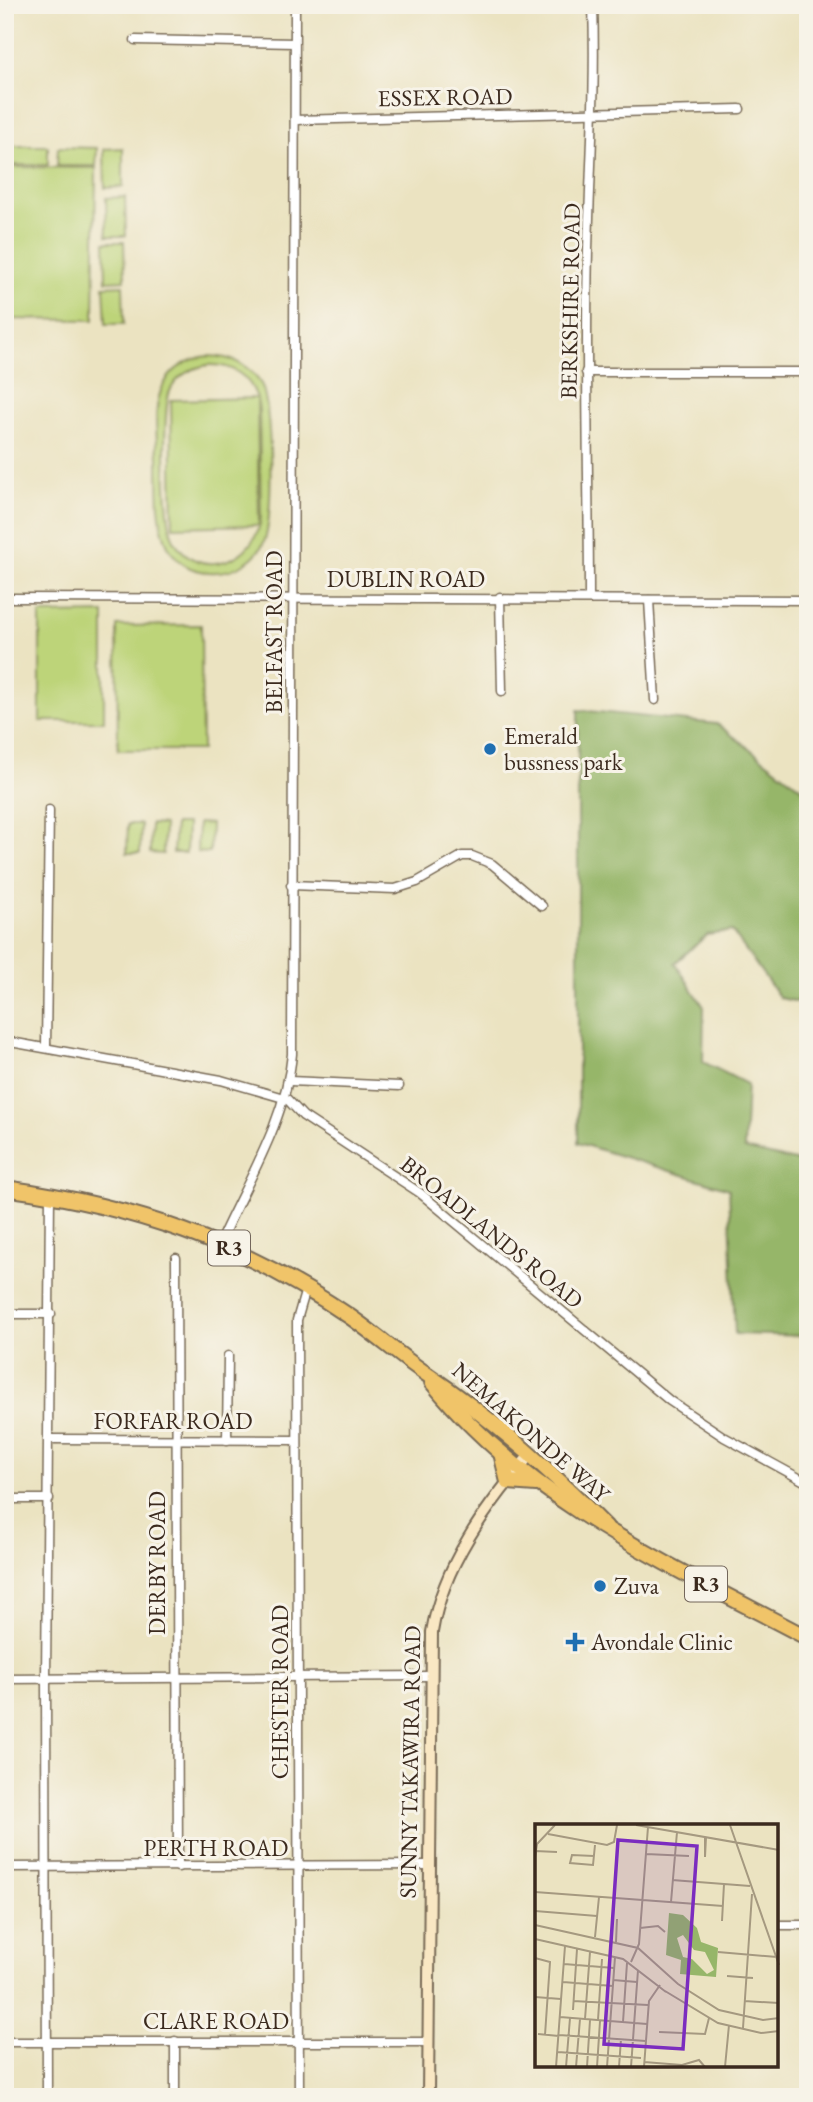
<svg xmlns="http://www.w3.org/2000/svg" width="813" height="2102" viewBox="0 0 813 2102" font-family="'EB Garamond',serif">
  <rect width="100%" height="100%" fill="#f7f3e8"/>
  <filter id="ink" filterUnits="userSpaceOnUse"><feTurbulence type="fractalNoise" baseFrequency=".0143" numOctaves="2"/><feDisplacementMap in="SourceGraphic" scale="14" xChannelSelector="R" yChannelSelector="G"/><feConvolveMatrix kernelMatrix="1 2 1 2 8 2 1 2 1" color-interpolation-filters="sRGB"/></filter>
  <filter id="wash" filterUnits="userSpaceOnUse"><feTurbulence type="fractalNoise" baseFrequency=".00686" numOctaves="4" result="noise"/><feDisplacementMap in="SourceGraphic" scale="28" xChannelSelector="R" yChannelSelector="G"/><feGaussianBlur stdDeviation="1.57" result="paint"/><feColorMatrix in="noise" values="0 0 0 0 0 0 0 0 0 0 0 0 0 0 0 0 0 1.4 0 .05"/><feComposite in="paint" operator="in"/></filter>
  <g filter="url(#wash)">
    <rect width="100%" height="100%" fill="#ebe3c1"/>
    <g fill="#bdd479" stroke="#7c7f4c" stroke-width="2" fill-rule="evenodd">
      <rect x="9" y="146" width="39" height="19"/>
      <path d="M58,147L97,148L96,166H57Z"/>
      <path d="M123,148V187L105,188L104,149Z"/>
      <path d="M7,167L96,168L94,320L5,319Z"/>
      <path d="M125,197L126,236H107L106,198Z"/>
      <path d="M105,242H124L125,280L106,281Z"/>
      <path d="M123,285L124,324H106L104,286Z"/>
      <path d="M207,356C229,356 249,364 261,384C272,403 274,521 264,542C256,559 237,571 218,572C151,576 159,502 158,458C157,434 152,406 164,384C173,368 189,359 207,356ZM208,365C231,364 249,375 257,398L171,400L173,527L259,525L257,399L259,410L261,516C258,561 198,583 174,540C164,524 162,409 170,391C177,376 191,368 208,365Z"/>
      <path d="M104,613V721H40V614Z"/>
      <path d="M201,625L202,750H118L117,626Z"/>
      <path d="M198,823L211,824L210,853L197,852Z"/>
      <path d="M128,824H141L140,853H127Z"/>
      <path d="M151,824L164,825L163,854L150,853Z"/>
      <path d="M175,824H187L186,853H173Z"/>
    </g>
    <path fill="#96b669" stroke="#687044" stroke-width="2" d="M578,710L717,724L808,793V1004L780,998L732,931L707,935L675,963L704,1007L703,1062L747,1084L744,1149L808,1164V1336L735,1334L729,1189L578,1143Z"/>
  </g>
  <g filter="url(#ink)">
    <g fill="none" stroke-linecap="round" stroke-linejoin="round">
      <g stroke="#796b57" stroke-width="11">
        <g id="street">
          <path d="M135,40L294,43"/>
          <path d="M295,120L740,109"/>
          <path d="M586,372H808"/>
          <path d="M500,597L502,691"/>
          <path d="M5,598L808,600"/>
          <path d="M589,598C589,482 585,367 588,251C590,169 596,88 593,5"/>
          <path d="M649,600L655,700"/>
          <path d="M291,885L395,889L417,882L462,856H472L492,864L542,906"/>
          <path d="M5,1041L221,1080L287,1099L303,1116L420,1193L670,1401L724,1437L808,1483"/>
          <path d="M46,1047L49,810"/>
          <path d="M290,1081L399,1086"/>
          <path d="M219,1244C246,1183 286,1121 292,1054L295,5"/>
          <path d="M176,1258L178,1867"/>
          <path d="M5,1314H51"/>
          <path d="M50,1439L296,1440"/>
          <path d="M227,1440L228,1356"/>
          <path d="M5,1499H49"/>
          <path d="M5,1679L430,1676"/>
          <path d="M5,1867L428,1865"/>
          <path d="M776,1925H808"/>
          <path d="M5,2042H427"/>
          <path d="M47,2097L46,1679L50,1194"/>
          <path d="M175,2097V2041"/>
          <path d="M299,2097L297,1320L306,1289"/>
        </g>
      </g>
      <g stroke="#796b57" stroke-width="14">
        <path id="secondary" d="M428,2097L432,1632C443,1565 486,1507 529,1456"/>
      </g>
      <g stroke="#796b57" stroke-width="18">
        <g id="highway">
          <path d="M5,1188C134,1206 240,1242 349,1316C375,1334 399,1355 425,1373C490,1417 551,1470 606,1527"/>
          <path d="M432,1382C529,1503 674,1567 808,1638"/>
          <path d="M501,1453L508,1482L536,1484"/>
        </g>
      </g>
      <use href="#street" stroke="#fff" stroke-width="8"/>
      <use href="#secondary" stroke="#f9e7c3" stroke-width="10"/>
      <use href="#highway" stroke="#f0c469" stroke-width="14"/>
    </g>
  </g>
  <g fill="#1f6fb2" stroke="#f7f3e8" stroke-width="2.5">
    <circle cx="490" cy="749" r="7"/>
    <circle cx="600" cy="1586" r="7"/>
    <path d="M571.5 1631.5h7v7h7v7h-7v7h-7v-7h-7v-7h7z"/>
  </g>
  <g text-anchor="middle" stroke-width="6" stroke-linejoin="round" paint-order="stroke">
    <g fill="#f7f3e8" stroke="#73665b" stroke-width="2">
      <rect x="208" y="1230.5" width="42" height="35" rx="5"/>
      <rect x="685" y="1566.5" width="42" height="35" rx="5"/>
    </g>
    <g font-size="21" font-weight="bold" fill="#3b2a1e">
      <text x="229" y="1255">R3</text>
      <text x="706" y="1591">R3</text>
    </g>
    <g font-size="23" fill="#3b2a1e" stroke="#f7f3e8">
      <text transform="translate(445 97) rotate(-1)" y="8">ESSEX ROAD</text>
      <text transform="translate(570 301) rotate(-89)" y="8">BERKSHIRE ROAD</text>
      <text x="406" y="587">DUBLIN ROAD</text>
      <text transform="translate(274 632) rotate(-90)" y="8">BELFAST ROAD</text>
      <text transform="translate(492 1232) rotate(39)" y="8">BROADLANDS ROAD</text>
      <text x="173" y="1429">FORFAR ROAD</text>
      <text transform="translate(531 1432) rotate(41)" y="8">NEMAKONDE WAY</text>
      <text transform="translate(157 1563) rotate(-90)" y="8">DERBY ROAD</text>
      <text transform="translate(280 1692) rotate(-90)" y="8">CHESTER ROAD</text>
      <text transform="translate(410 1762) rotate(-89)" y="8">SUNNY TAKAWIRA ROAD</text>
      <text x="216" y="1856">PERTH ROAD</text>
      <text x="216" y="2029">CLARE ROAD</text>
    </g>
    <g font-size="23" fill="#3b2a1e" stroke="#f7f3e8" text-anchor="start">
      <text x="504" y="744">Emerald<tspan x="504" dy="26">bussness park</tspan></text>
      <text x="614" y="1594">Zuva</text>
      <text x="591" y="1650">Avondale Clinic</text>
    </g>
  </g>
  <g transform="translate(535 1824)">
    <rect width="243" height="243" fill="#ebe3c1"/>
    <path d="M134,89L148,91L162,104L166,118L183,124L181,153L145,150L146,136L131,131ZM148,111L159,126L170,128L179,146L172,150L157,135L148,133L142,114Z" fill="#96b669" fill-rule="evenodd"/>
    <path fill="none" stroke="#a59980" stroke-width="2" d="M101,1L244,26M195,1L244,141M13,10L72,21L79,18L82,1M170,13V33L171,13M0,27L22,28M111,30L154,32M59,32L37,31L35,39L58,41L60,21M0,33L2,20L20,1M137,56L215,62M0,68L188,82M136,78L142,8M0,87L62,92M187,97L189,60M0,101L103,124L143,160L184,186L228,196L244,194M105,104L123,102L130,108M60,113L64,73M0,115L88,135L131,168M81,118L82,95M183,128L242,133M0,134L15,138L10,211M96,138L104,120L113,3M29,140L79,144M192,152L218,154M78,156L102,158M28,158L78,162M130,167L183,199L226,209L244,207M0,173L26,175M38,177L113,181M209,177L244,179M38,186L42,125M25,193L112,200M50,195L55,128M63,196L67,135M88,198L92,139M208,204L217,70M124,208L170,210L174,194M3,210L24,212M24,211L111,217M23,228L106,234M109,238L147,241L164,236L170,243M21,243L30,122M31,243L35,194M41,243L45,195M52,243L55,196M62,243L65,197M72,243L80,133M84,243L86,215M96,243L103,146M109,243L114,177L125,161M190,243L194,201"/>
    <path fill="#7b2cbf" fill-opacity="0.15" stroke="#7b2cbf" stroke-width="3.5" d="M83,16L162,22L148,225L69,220Z"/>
    <rect width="243" height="243" fill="none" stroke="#3b2a1e" stroke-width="3.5"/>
  </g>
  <rect width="813" height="2102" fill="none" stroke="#f7f3e8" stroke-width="28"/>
</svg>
